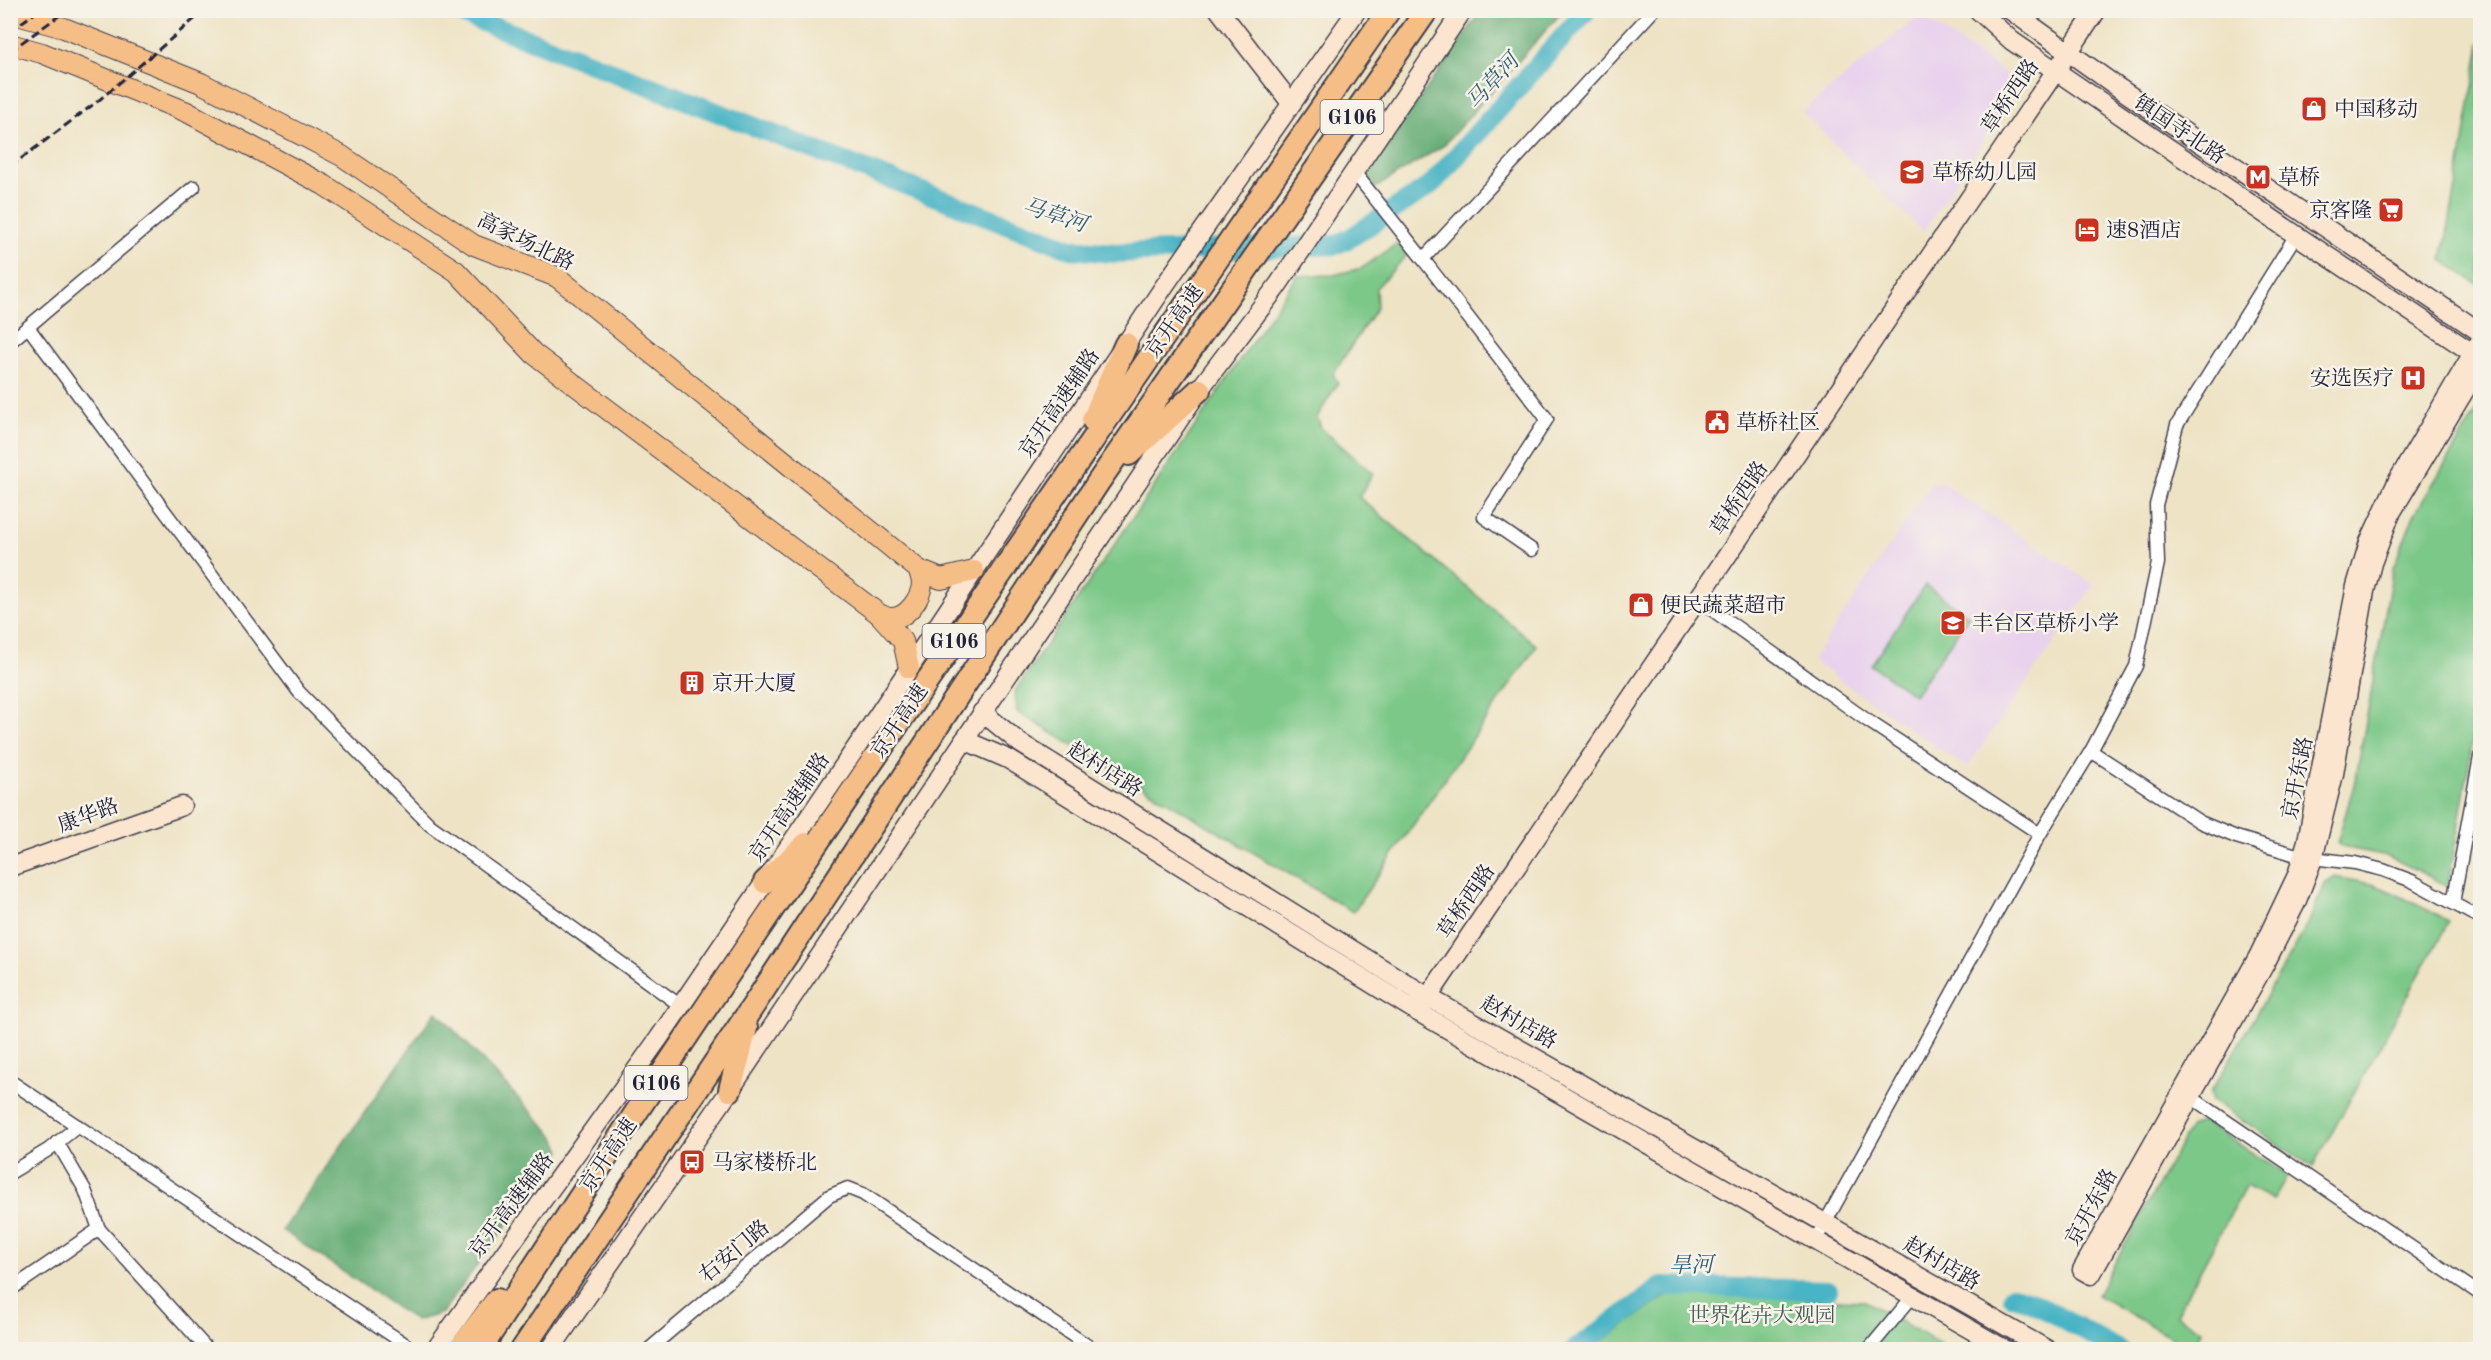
<svg xmlns="http://www.w3.org/2000/svg" width="2491" height="1360" viewBox="0 0 2491 1360" font-family="'Old Standard TT','Noto Serif SC',serif">
  <rect width="100%" height="100%" fill="#f7f3e8"/>
  <filter id="ink" filterUnits="userSpaceOnUse"><feTurbulence type="fractalNoise" baseFrequency=".0167" numOctaves="2"/><feDisplacementMap in="SourceGraphic" scale="12" xChannelSelector="R" yChannelSelector="G"/><feConvolveMatrix kernelMatrix="1 2 1 2 8 2 1 2 1" color-interpolation-filters="sRGB"/></filter>
  <filter id="wash" filterUnits="userSpaceOnUse"><feTurbulence type="fractalNoise" baseFrequency=".008" numOctaves="4" result="noise"/><feDisplacementMap in="SourceGraphic" scale="24" xChannelSelector="R" yChannelSelector="G"/><feGaussianBlur stdDeviation="1.35" result="paint"/><feColorMatrix in="noise" values="0 0 0 0 0 0 0 0 0 0 0 0 0 0 0 0 0 1.4 0 .05"/><feComposite in="paint" operator="in"/></filter>
  <g filter="url(#wash)">
    <rect width="100%" height="100%" fill="#eee3c5"/>
    <g fill="#e9d2ed">
      <path d="M1920,15L2020,83L1923,232L1802,112Z"/>
      <path d="M1941,482L2094,585L1967,768L1812,661L1932,483Z"/>
    </g>
    <g fill="#7bc888" stroke="#4e7562" stroke-width="1.5">
      <path d="M2480,42V286L2442,260L2459,172Z"/>
      <path d="M1398,243L1407,255L1376,288L1377,307L1333,374L1338,383L1317,417L1321,428L1373,474L1359,497L1537,646L1353,912L1017,712L1015,691L1297,276L1333,275L1362,268Z"/>
      <path d="M2480,406V701L2448,886L2388,856L2342,847L2337,843L2356,778L2393,568L2414,515Z"/>
      <path d="M1925,585L1969,616L1914,695L1871,665Z"/>
      <path d="M2334,877L2372,884L2394,893L2449,921L2313,1167L2212,1100L2211,1092L2307,926L2325,884Z"/>
      <path d="M2202,1121L2288,1175L2273,1200L2246,1186L2176,1315L2202,1330L2192,1349L2097,1295L2190,1127Z"/>
      <path d="M1769,1279L1804,1299L1865,1301L1949,1349L1590,1350L1669,1294Z"/>
    </g>
    <g fill="#64ac74" stroke="#436758" stroke-width="1.5">
      <path d="M1481,11H1563L1443,146L1375,188L1367,174Z"/>
      <path d="M436,1011L555,1137L561,1151L442,1313L416,1321L282,1230Z"/>
    </g>
    <g fill="none" stroke-linecap="round" stroke-linejoin="round">
      <g stroke="#48b4c5" stroke-width="20">
        <path d="M452,10L1071,249L1114,253L1335,245L1350,238L1431,185L1587,10"/>
        <path d="M2013,1296L2030,1301L2119,1350"/>
        <path d="M1574,1350L1663,1286L1828,1290"/>
      </g>
    </g>
  </g>
  <g filter="url(#ink)">
    <g fill="none" stroke-linecap="round" stroke-linejoin="round">
      <g stroke="#413f50" stroke-width="15">
        <g id="street">
          <path d="M1354,172L1423,259L1654,10"/>
          <path d="M2296,235L2177,425L2156,505L2158,563L2136,666L2091,751L2200,822L2236,837L2303,857L2355,863L2383,870L2412,881L2480,918"/>
          <path d="M1423,259L1547,419L1484,517L1532,550"/>
          <path d="M28,327L299,692L430,825L681,1006"/>
          <path d="M10,342L194,187"/>
          <path d="M1697,599L1868,721L2040,834"/>
          <path d="M2453,903L2480,757"/>
          <path d="M10,1081L414,1350"/>
          <path d="M2185,1093L2480,1294"/>
          <path d="M57,1142L85,1190L99,1229L208,1350"/>
          <path d="M10,1173L48,1150L78,1126"/>
          <path d="M1815,1241L2040,834L2091,751"/>
          <path d="M10,1290L99,1229"/>
          <path d="M648,1350L829,1196L848,1188L863,1194L1094,1350"/>
          <path d="M1868,1350L1913,1296"/>
        </g>
      </g>
      <g stroke="#413f50" stroke-width="21">
        <g id="secondary">
          <path d="M1219,10L1291,103"/>
          <path d="M1978,10L2012,41L2296,235L2480,358"/>
          <path d="M2010,10L2119,88L2480,332"/>
          <path d="M2480,341L2398,480L2369,542L2356,586L2307,841L2297,875L2258,957L2082,1270L2091,1275L2266,962L2296,903L2313,859L2334,774L2365,591L2372,563L2391,513L2480,365"/>
          <path d="M982,712L1020,743L1428,997L2048,1350"/>
          <path d="M964,740L1008,759L1418,1012L2006,1350"/>
          <path d="M10,867L182,806"/>
          <path d="M1418,1012L2097,10"/>
          <path d="M435,1350L659,1038L862,739L1167,282L1357,10"/>
          <path d="M550,1350L722,1102L1199,390L1278,285L1463,10"/>
        </g>
      </g>
      <g stroke="#413f50" stroke-width="22">
        <g id="primary">
          <path d="M10,13L64,28L201,83L342,156L474,245L557,277L919,570L941,579L974,571"/>
          <path d="M10,44L42,53L187,112L324,185L456,271L534,354L879,614L903,641L909,668"/>
          <path d="M879,614C882,615 888,619 892,618C907,618 921,598 922,584C922,580 920,575 919,570"/>
        </g>
      </g>
      <g stroke="#413f50" stroke-width="26">
        <g id="highway">
          <path d="M1093,420L1126,344"/>
          <path d="M1129,454L1199,390"/>
          <path d="M765,882L806,844"/>
          <path d="M730,1090L746,1028"/>
          <path d="M459,1350L497,1300"/>
          <path d="M480,1350C774,897 1083,455 1389,10"/>
          <path d="M522,1350L751,1009L1099,481L1427,10"/>
        </g>
      </g>
      <use href="#street" stroke="#fff" stroke-width="12"/>
      <use href="#secondary" stroke="#fbe5cf" stroke-width="18"/>
      <use href="#primary" stroke="#f6be87" stroke-width="20"/>
      <use href="#highway" stroke="#f6be87" stroke-width="22"/>
      <g stroke="#22223b" stroke-width="3" stroke-dasharray="9 4.5" stroke-linecap="butt">
        <path d="M10,31L39,10"/>
        <path d="M10,51L67,10"/>
        <path d="M10,167L98,101L205,10"/>
      </g>
    </g>
  </g>
  <defs>
    <g id="shop-square" transform="scale(1.35)"><rect x="-9" y="-9" width="18" height="18" rx="4" fill="#c8321e" stroke="#f7f3e8"/><path d="M-5-2.5h2.3a2.7 3.5 0 0 1 5.4 0H5L5.5 6h-11ZM-1.5-2.5h3a1.5 2.3 0 0 0-3 0Z" fill="#fff"/></g>
    <g id="school-square" transform="scale(1.35)"><rect x="-9" y="-9" width="18" height="18" rx="4" fill="#c8321e" stroke="#f7f3e8"/><path d="M0-5L7-2L0 1L-7-2ZM-4 1L0 2.5L4 1V4Q0 6-4 4Z" fill="#fff"/></g>
    <g id="metro-square" transform="scale(1.35)"><rect x="-9" y="-9" width="18" height="18" rx="4" fill="#c8321e" stroke="#f7f3e8"/><path d="M-5.5 5V-5H-3L0 0L3-5H5.5V5H3V-.5L0 4L-3-.5V5Z" fill="#fff"/></g>
    <g id="supermarket-square" transform="scale(1.35)"><rect x="-9" y="-9" width="18" height="18" rx="4" fill="#c8321e" stroke="#f7f3e8"/><path d="M-6-5.5h2.5l.6 2H6L4.5 2H-2.5L-4.4-4H-6ZM-1.5 3.2a1.3 1.3 0 1 0 .1 0ZM3 3.2a1.3 1.3 0 1 0 .1 0Z" fill="#fff"/></g>
    <g id="hotel-square" transform="scale(1.35)"><rect x="-9" y="-9" width="18" height="18" rx="4" fill="#c8321e" stroke="#f7f3e8"/><path d="M-6-4.5h1.5V1H6V5H4.5V3h-9V5H-6ZM-4 0a1.8 1.8 0 1 1 3.6 0ZM.5 0V-2.5h3Q6-2.5 6 0Z" fill="#fff"/></g>
    <g id="hospital-square" transform="scale(1.35)"><rect x="-9" y="-9" width="18" height="18" rx="4" fill="#c8321e" stroke="#f7f3e8"/><path d="M-5-5h3v3.5h4V-5h3V5h-3V1.5h-4V5h-3Z" fill="#fff"/></g>
    <g id="civic-square" transform="scale(1.35)"><rect x="-9" y="-9" width="18" height="18" rx="4" fill="#c8321e" stroke="#f7f3e8"/><path d="M-.6-6.5H3V-4.5H.6V-3L4-1V1h2V6H-6V1h2V-1L-.6-3ZM-1.2 2.5V6h2.4V2.5Z" fill="#fff"/></g>
    <g id="building-square" transform="scale(1.35)"><rect x="-9" y="-9" width="18" height="18" rx="4" fill="#c8321e" stroke="#f7f3e8"/><path d="M-4-6H4V6H1V3H-1V6H-4ZM-2.5-4.3h1.7v1.8h-1.7ZM.8-4.3h1.7v1.8H.8ZM-2.5-1h1.7V.8h-1.7ZM.8-1h1.7V.8H.8Z" fill="#fff"/></g>
    <g id="bus-square" transform="scale(1.35)"><rect x="-9" y="-9" width="18" height="18" rx="4" fill="#c8321e" stroke="#f7f3e8"/><path d="M-5-6H5V4H4V6H2V4H-2V6H-4V4H-5ZM-3.5-4V0h7V-4ZM-3.5 1.2v1.5H-2V1.2ZM2 1.2v1.5H3.5V1.2Z" fill="#fff"/></g>
  </defs>
  <g fill-rule="evenodd">
    <use href="#shop-square" x="2314" y="109"/>
    <use href="#school-square" x="1912" y="172"/>
    <use href="#metro-square" x="2258" y="177"/>
    <use href="#supermarket-square" x="2391" y="210"/>
    <use href="#hotel-square" x="2087" y="230"/>
    <use href="#hospital-square" x="2413" y="378"/>
    <use href="#civic-square" x="1717" y="422"/>
    <use href="#shop-square" x="1641" y="605"/>
    <use href="#school-square" x="1953" y="623"/>
    <use href="#building-square" x="692" y="683"/>
    <use href="#bus-square" x="692" y="1162"/>
  </g>
  <g text-anchor="middle" stroke-width="5" stroke-linejoin="round" paint-order="stroke">
    <g fill="#f7f3e8" stroke="#62616f" stroke-width="1.5">
      <rect x="1320.5" y="100" width="63" height="34" rx="4.5"/>
      <rect x="922.5" y="624" width="63" height="34" rx="4.5"/>
      <rect x="624.5" y="1066" width="63" height="34" rx="4.5"/>
    </g>
    <g font-size="20" font-weight="bold" fill="#22223b">
      <text x="1352" y="124">G106</text>
      <text x="954" y="648">G106</text>
      <text x="656" y="1090">G106</text>
    </g>
    <g font-size="21" fill="#22223b" stroke="#f7f3e8">
      <text transform="translate(2010 96) rotate(-56)" y="7">草桥西路</text>
      <text transform="translate(2180 129) rotate(34)" y="7">镇国寺北路</text>
      <text transform="translate(526 241) rotate(26)" y="7">高家场北路</text>
      <text transform="translate(1174 321) rotate(-55)" y="7">京开高速</text>
      <text transform="translate(1059 403) rotate(-56)" y="7">京开高速辅路</text>
      <text transform="translate(1739 498) rotate(-56)" y="7">草桥西路</text>
      <text transform="translate(899 721) rotate(-56)" y="7">京开高速</text>
      <text transform="translate(1105 769) rotate(32)" y="7">赵村店路</text>
      <text transform="translate(2297 778) rotate(-79)" y="7">京开东路</text>
      <text transform="translate(789 807) rotate(-56)" y="7">京开高速辅路</text>
      <text transform="translate(88 815) rotate(-20)" y="7">康华路</text>
      <text transform="translate(1466 901) rotate(-56)" y="7">草桥西路</text>
      <text transform="translate(1519 1022) rotate(30)" y="7">赵村店路</text>
      <text transform="translate(608 1155) rotate(-56)" y="7">京开高速</text>
      <text transform="translate(511 1205) rotate(-53)" y="7">京开高速辅路</text>
      <text transform="translate(2091 1207) rotate(-61)" y="7">京开东路</text>
      <text transform="translate(734 1251) rotate(-40)" y="7">右安门路</text>
      <text transform="translate(1942 1263) rotate(30)" y="7">赵村店路</text>
    </g>
    <g font-size="21" fill="#22223b" stroke="#f7f3e8" text-anchor="start">
      <text x="2334" y="116">中国移动</text>
      <text x="1932" y="179">草桥幼儿园</text>
      <text x="2278" y="184">草桥</text>
      <text x="2372" y="217" text-anchor="end">京客隆</text>
      <text x="2106" y="237">速8酒店</text>
      <text x="2394" y="385" text-anchor="end">安选医疗</text>
      <text x="1736" y="429">草桥社区</text>
      <text x="1660" y="612">便民蔬菜超市</text>
      <text x="1972" y="630">丰台区草桥小学</text>
      <text x="712" y="690">京开大厦</text>
      <text x="712" y="1169">马家楼桥北</text>
    </g>
    <g font-size="21" fill="#415c56" stroke="#f7f3e8">
      <text x="1762" y="1322">世界花卉大观园</text>
    </g>
    <g font-size="22" font-style="italic" fill="#315c72" stroke="#f7f3e8">
      <text transform="translate(1492 81) rotate(-48)" y="8">马草河</text>
      <text transform="translate(1055 214) rotate(18)" y="8">马草河</text>
      <text transform="translate(1691 1264) rotate(-1)" y="8">旱河</text>
    </g>
  </g>
  <rect width="2491" height="1360" fill="none" stroke="#f7f3e8" stroke-width="36"/>
</svg>
